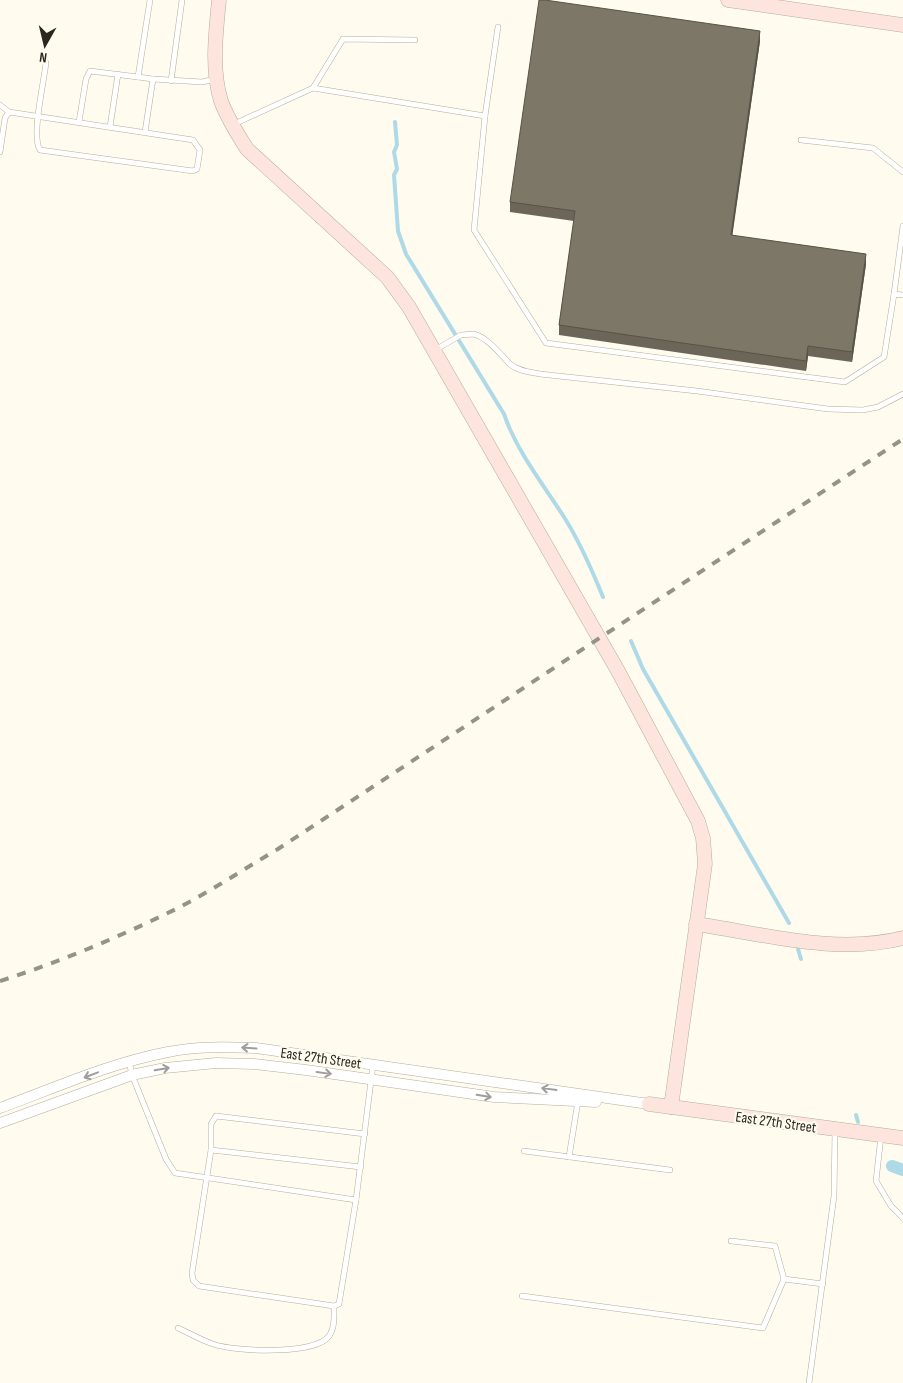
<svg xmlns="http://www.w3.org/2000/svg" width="903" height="1383" viewBox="0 0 903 1383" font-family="'Sofia Sans Condensed',sans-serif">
  <rect width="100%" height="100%" fill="#fffbef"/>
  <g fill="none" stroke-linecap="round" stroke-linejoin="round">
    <g stroke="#aed9e6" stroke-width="4">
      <path d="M395,122L397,145L394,152L397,169L394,175L398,231L406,254L504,414C517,452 543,484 564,517C580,542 592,570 603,597"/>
      <path d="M631,641L643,669L789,923"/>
      <path d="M798,949L801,959"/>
      <path d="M856,1115L858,1122"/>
    </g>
    <path stroke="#aed9e6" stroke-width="12" d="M892,1166L903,1170"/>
    <g stroke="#b3ad9b" stroke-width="6">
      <g id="lane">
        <path d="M138,77L153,79"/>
        <path d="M171,81L182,0"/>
        <path d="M313,88L343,39L415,40"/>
        <path d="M0,105L9,112L193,140L200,150L197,169L193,171L40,150C31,136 44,82 46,63"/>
        <path d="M485,116L498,27"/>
        <path d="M79,122L86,79L90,71L138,77L150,0"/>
        <path d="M232,125L313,88L485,116L474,230L546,343L845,382L884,357L894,294L903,295"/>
        <path d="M110,127L118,74"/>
        <path d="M145,132L153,79L202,82L215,79"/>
        <path d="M801,140L873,148L903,172"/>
        <path d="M0,152L5,118L9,112"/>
        <path d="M894,294L903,226"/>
        <path d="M435,350L461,335L474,334C488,338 500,354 510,364C518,371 530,372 540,374L697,391L828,409L863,410L878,407L903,394"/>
        <path d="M129,1061L132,1075L166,1159L175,1173L356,1200L373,1065"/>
        <path d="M881,1136L876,1181L891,1206L903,1218"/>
        <path d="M211,1150L361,1167"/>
        <path d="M524,1151L670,1170"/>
        <path d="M569,1157L578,1101"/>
        <path d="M356,1200L339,1304L334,1306L199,1286L193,1280L192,1273L211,1150V1124L216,1116L365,1134"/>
        <path d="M731,1241L775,1246L784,1279L823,1284"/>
        <path d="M522,1296L763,1328L784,1279"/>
        <path d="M178,1328C189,1333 201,1340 213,1344C235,1352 316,1355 329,1336C335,1328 334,1316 334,1306"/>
        <path d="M809,1383L834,1196L835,1130"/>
      </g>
    </g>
    <g stroke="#b3ad9b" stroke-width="11">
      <g id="street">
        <path d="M0,1108C55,1088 110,1063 168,1052C197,1046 227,1047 256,1048L649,1104"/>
        <path d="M0,1123L132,1075L165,1068L216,1063L254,1064L306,1070L494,1097L596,1102"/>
      </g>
    </g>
    <g stroke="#b3ad9b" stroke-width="15">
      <g id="secondary">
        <path d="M219,0C216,32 211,69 221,101C227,118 237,133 247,149L387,277L409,307L618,671L698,821L703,838L705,864L671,1107"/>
        <path d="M728,0L903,25"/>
        <path d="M696,924C764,934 836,955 903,938"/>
        <path d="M649,1104L903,1138"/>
      </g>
    </g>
    <use href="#lane" stroke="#fff" stroke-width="5"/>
    <use href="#street" stroke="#fff" stroke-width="10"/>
    <use href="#secondary" stroke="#fde5de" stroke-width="14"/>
    <path stroke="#959288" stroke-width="4" stroke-dasharray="9 9" stroke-linecap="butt" d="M0,981C60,962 119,937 176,909C211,891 244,869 278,849L903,439"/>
  </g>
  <path fill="#6b6658" d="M760,41L732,235L866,264L852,362L808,356L806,371L559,335V325L574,221L510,212V202Z"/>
  <g fill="#575347">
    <path d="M760,31V41L731,245V235Z"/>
    <path d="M866,254V264L852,362V352Z"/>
    <path d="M808,346V356L806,371V361Z"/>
  </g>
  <path fill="#7c7766" stroke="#575347" d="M539,0H545L760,31L731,235L866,254L852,352L808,346L806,361L559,325L575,211L510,202Z"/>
  <defs><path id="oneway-shaft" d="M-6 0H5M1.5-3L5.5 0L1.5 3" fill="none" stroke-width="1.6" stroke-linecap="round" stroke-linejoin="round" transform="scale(1.25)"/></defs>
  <g stroke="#9f9e9b">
    <use href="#oneway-shaft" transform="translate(249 1048) rotate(-176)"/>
    <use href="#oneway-shaft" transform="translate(162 1069) rotate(-10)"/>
    <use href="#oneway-shaft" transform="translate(324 1073) rotate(8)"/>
    <use href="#oneway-shaft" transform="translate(91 1075) rotate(159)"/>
    <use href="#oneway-shaft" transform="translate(549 1089) rotate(-172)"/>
    <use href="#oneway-shaft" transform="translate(484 1096) rotate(9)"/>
  </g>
  <g text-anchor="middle" stroke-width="4.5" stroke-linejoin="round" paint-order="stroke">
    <g font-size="15" fill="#292720" stroke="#fffbef">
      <text transform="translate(321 1058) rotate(8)" y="5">East 27th Street</text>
      <text transform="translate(776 1122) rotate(8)" y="5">East 27th Street</text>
    </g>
  </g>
  <g transform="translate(45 45) rotate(188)" stroke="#fffbef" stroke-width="4" paint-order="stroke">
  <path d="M0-4L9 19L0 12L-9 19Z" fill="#292720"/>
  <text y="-8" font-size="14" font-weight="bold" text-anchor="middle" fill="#292720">N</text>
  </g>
</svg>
